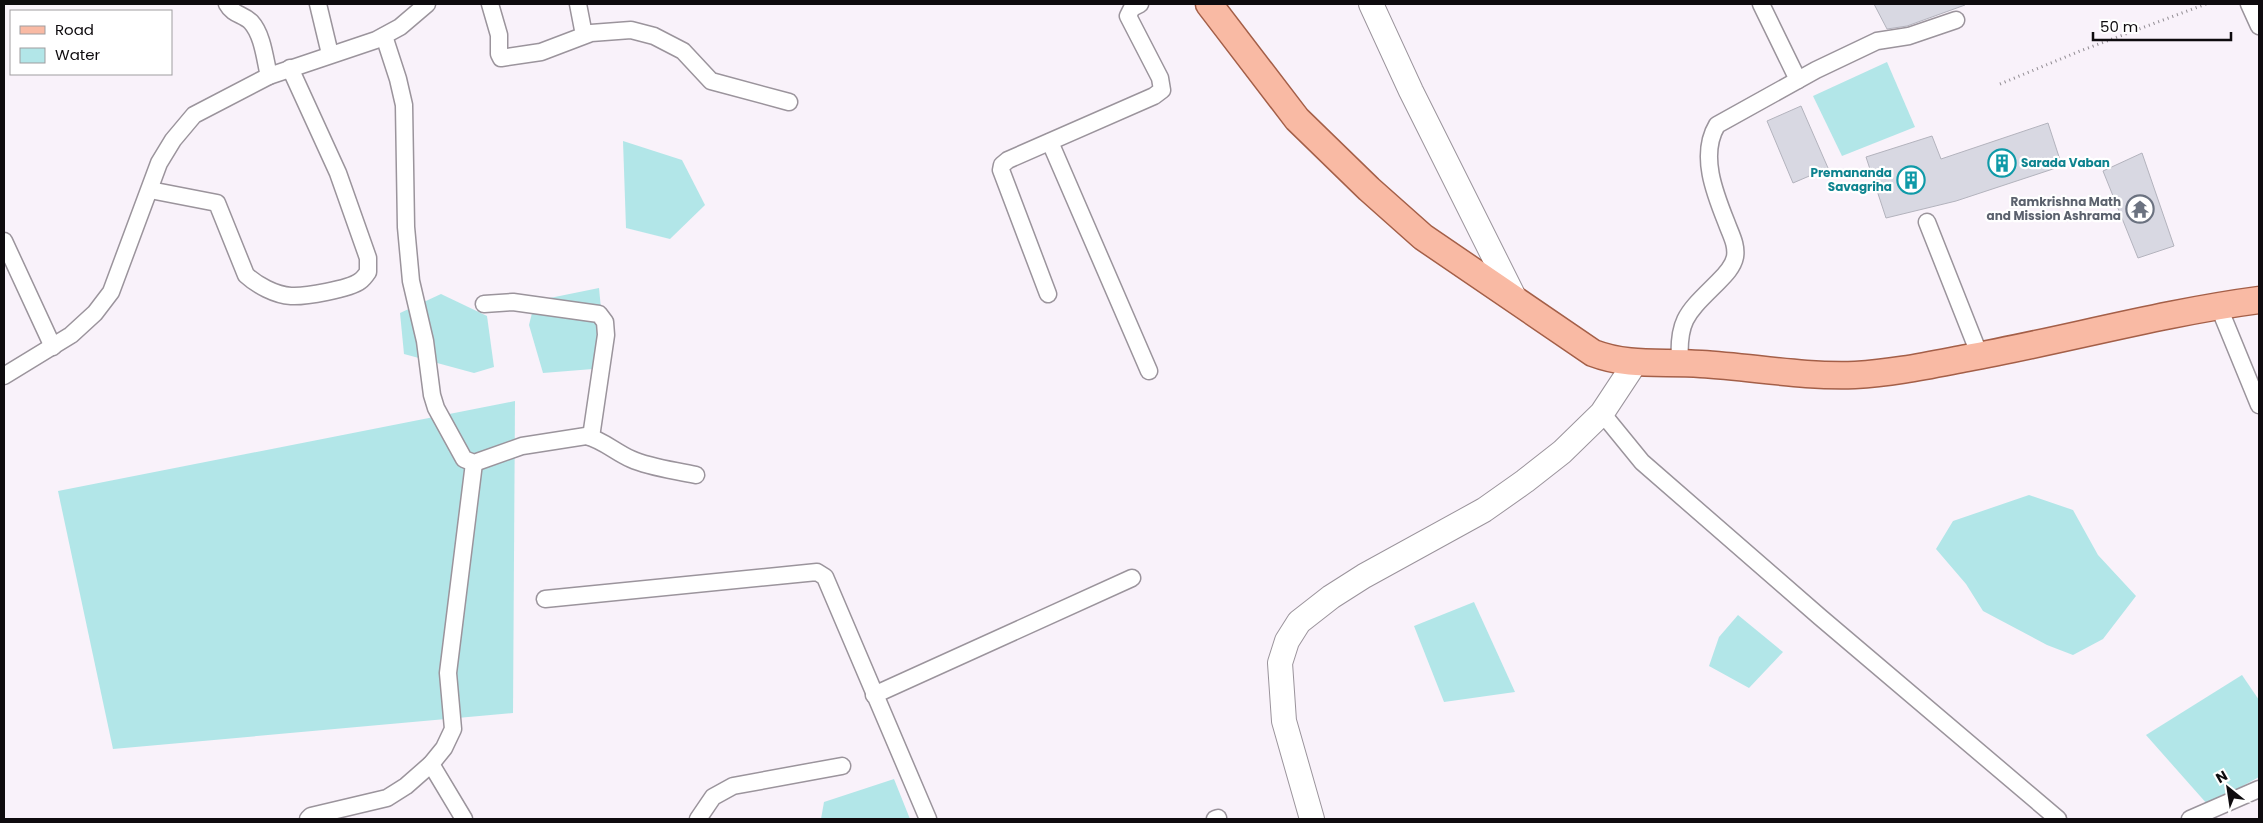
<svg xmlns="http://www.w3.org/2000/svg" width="2263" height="823" viewBox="0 0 2263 823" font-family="Poppins,sans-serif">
  <rect width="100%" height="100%" fill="#f9f2fa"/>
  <g fill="#b2e6e8">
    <path d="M1887,62L1915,127L1842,156L1813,96Z"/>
    <path d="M623,141L682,160L705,205L670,239L626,228Z"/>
    <path d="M599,288L603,329L593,369L543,373L529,325L535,301Z"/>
    <path d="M441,294L487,316L494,367L474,373L404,354L400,313Z"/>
    <path d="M515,401L513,713L113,749L58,491Z"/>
    <path d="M2029,495L2073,510L2098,555L2136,596L2103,639L2073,655L2047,645L1983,611L1966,584L1936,549L1953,521Z"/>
    <path d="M1474,602L1515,692L1444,702L1414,626Z"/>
    <path d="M1738,615L1783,652L1749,688L1709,666L1719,637Z"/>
    <path d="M2242,675L2259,700V777L2208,805L2146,735Z"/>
    <path d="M894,779L910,819H821L824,802Z"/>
  </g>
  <g fill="#d8d8e2" stroke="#b3b3bd">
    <path d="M1874,4H1965V5L1907,26L1887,29Z"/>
    <path d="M1801,106L1828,168L1793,183L1767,121Z"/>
    <path d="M2048,123L2062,166L1956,201L1886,218L1866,157L1932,136L1941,159Z"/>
    <path d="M2142,153L2174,246L2138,258L2103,171Z"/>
  </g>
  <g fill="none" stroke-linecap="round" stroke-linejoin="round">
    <g stroke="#9b949c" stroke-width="19">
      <g id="street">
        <path d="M227,4C233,15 243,14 251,22C263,35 265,60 269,76"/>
        <path d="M318,4L330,54"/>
        <path d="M490,4L499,35V54L501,58L541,52L591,33L631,30L654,36L683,51L711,81L789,102"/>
        <path d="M578,4L584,35"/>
        <path d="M1761,4L1798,80"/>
        <path d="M2249,4L2259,26"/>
        <path d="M384,36L398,79L404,105L406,227L411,281L425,341L432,395L436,408L464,459L474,463L522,446L586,436C603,440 615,452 631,459C651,468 674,470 696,475"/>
        <path d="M1050,142L1149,371"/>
        <path d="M150,190L217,203L246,275C257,285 275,295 291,296C304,297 350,289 360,281C363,279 366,275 368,272V258L338,173L290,68"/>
        <path d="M1927,222L1980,356"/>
        <path d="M4,241L53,347"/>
        <path d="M1048,294L1001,170L1002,165L1008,160L1154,96L1162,90L1160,78L1128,16L1132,8L1140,4"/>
        <path d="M484,304L513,302L599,314L605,322L606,335L591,437"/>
        <path d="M2218,305L2259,405"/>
        <path d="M1680,363C1677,319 1688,312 1718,282C1725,275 1733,267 1735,257C1737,245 1731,235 1727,224C1715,194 1699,155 1717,125L1816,70L1877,41L1909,36L1956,20"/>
        <path d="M4,376L71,335L95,313L111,292L159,163L173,140L194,115L269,76L376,40L400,27L427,4"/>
        <path d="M1602,413L1642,462L1820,617L2058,819"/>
        <path d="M545,599L817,572L825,577L928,819"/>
        <path d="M874,695L1132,578"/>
        <path d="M431,764L464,819"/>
        <path d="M308,819L311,816L387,798L406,786L431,764L444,748L453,729L448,673L474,463"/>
        <path d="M698,819L713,797L733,786L842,766"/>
        <path d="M1215,819L1218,818"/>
        <path d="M2190,819L2259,789"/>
      </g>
    </g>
    <g stroke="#9b949c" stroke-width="26">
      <g id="secondary">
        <path d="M1371,4L1411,91L1516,301"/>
        <path d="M1312,819L1284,721L1280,663L1287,641L1299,622L1331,597L1364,576L1484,510L1525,481L1562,452L1602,413L1635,363"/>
      </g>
    </g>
    <g stroke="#a45f48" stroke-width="29">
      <path id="primary" d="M1209,4L1297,119L1369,189L1423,237L1593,353C1630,367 1662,361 1701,364C1753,367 1803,377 1855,375C1893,373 1930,365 1967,358C2065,340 2161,313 2259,300"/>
    </g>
    <path stroke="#928d93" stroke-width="3" stroke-dasharray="1 4" stroke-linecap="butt" d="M2000,84L2080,51L2206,4"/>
    <use href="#street" stroke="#fff" stroke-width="16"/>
    <use href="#secondary" stroke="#fff" stroke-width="24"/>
    <use href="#primary" stroke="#f9baa4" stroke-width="26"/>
  </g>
  <defs>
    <g id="building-ring" transform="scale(1.4375)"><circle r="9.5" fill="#fff" stroke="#0f9aa8" stroke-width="1.5"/><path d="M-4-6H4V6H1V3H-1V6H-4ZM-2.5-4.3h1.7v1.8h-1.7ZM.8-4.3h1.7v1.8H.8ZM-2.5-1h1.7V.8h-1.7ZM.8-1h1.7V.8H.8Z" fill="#0f9aa8"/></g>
    <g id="temple-ring" transform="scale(1.4375)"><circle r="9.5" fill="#fff" stroke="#6b7280" stroke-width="1.5"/><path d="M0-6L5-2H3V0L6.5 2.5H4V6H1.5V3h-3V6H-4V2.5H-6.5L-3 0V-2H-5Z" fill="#6b7280"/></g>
  </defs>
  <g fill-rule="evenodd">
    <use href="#building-ring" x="2002" y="163"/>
    <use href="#building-ring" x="1911" y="180"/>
    <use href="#temple-ring" x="2140" y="209"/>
  </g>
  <g text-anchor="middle" stroke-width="4.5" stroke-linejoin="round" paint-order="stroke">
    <g font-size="12" font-weight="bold" fill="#0d838f" stroke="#fff" text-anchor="start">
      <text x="2021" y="167">Sarada Vaban</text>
      <text x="1892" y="177" text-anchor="end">Premananda<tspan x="1892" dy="14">Savagriha</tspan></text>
    </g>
    <g font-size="12" font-weight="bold" fill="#5b616d" stroke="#fff" text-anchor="end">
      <text x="2121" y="206">Ramkrishna Math<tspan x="2121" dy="14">and Mission Ashrama</tspan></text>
    </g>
  </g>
  <rect width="2263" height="823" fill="none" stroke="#0e0b0e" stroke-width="10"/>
  <rect x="10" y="10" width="162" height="65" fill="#ffffff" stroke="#9f9d9f"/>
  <rect x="20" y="26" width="25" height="8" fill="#f9baa4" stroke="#9f9d9f"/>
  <text x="55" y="35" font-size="15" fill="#0e0b0e">Road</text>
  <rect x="20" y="48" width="25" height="15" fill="#b2e6e8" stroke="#9f9d9f"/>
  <text x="55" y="60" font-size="15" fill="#0e0b0e">Water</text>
  <g transform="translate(2228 788) rotate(330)" stroke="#ffffff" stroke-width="4" paint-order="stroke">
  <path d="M0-4L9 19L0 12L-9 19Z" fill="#0e0b0e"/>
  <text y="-8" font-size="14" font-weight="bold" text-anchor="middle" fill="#0e0b0e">N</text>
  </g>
  <path d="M2093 32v8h138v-8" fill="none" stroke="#0e0b0e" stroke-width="2.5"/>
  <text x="2100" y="32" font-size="15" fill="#0e0b0e" stroke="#ffffff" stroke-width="4" paint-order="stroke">50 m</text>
</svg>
